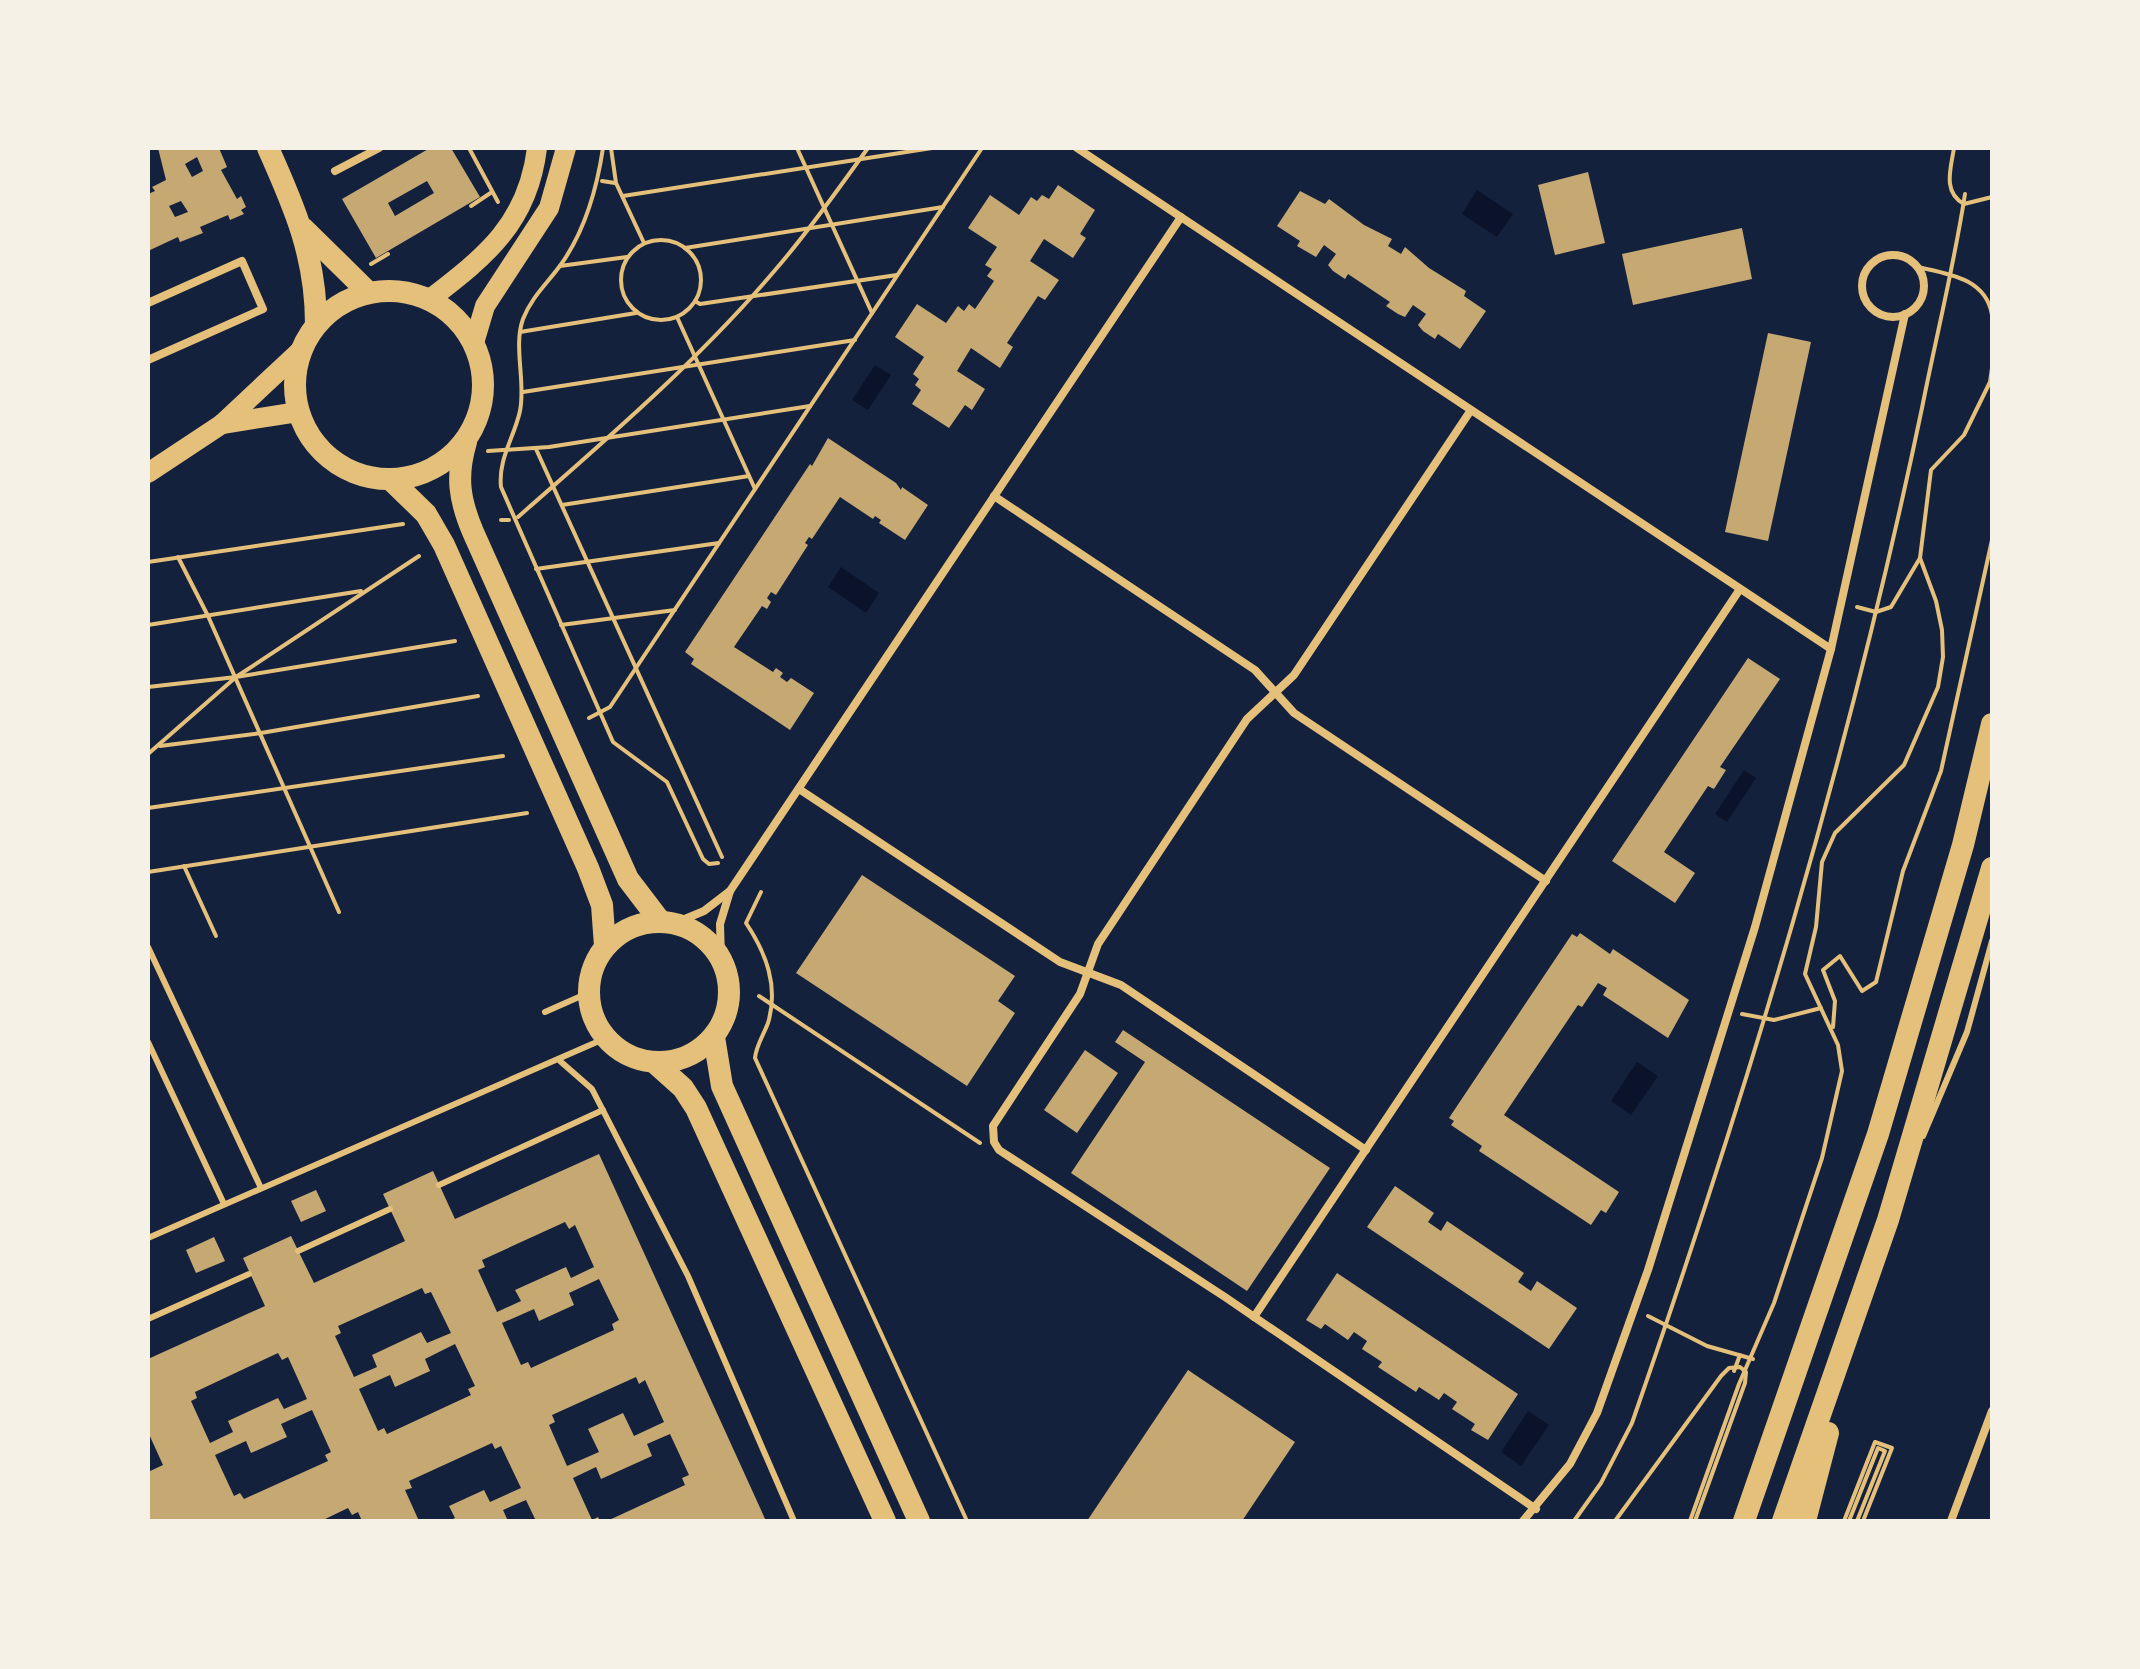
<svg xmlns="http://www.w3.org/2000/svg" width="2140" height="1669" viewBox="0 0 2140 1669" font-family="'DejaVu Sans',sans-serif">
  <rect width="100%" height="100%" fill="#14213d"/>
  <g fill="#0b132b">
    <path d="M1477,190L1513,214L1497,237L1462,214Z"/>
    <path d="M875,365L891,375L868,410L852,400Z"/>
    <path d="M841,567L879,593L866,613L828,587Z"/>
    <path d="M1744,770L1756,778L1727,822L1715,814Z"/>
    <path d="M1637,1062L1658,1076L1631,1115L1611,1101Z"/>
    <path d="M1528,1411L1549,1425L1521,1466L1501,1452Z"/>
  </g>
  <g fill="#c6a872" fill-rule="evenodd">
    <path d="M158,148H219L227,167L221,170L237,199L241,196L246,207L241,210L244,214L230,220L228,215L200,227L203,233L180,242L178,237L148,251V194L155,191L152,187L166,180ZM197,157L203,171L192,177L185,164ZM181,201L188,212L175,217L169,206Z"/>
    <path d="M430,148H451L480,197L376,258L342,199ZM427,181L434,193L395,216L388,203Z"/>
    <path d="M1588,172L1605,243L1555,255L1538,185Z"/>
    <path d="M1058,185L1095,210L1080,234L1086,238L1073,258L1044,239L1030,261L1059,280L1045,300L1038,296L1007,343L1013,347L1000,368L971,348L957,371L985,389L972,410L965,405L949,428L912,404L921,390L915,385L919,379L913,374L924,357L895,337L917,304L946,323L958,306L964,311L969,304L975,309L994,281L987,276L992,269L985,265L997,247L968,228L990,195L1019,215L1031,197L1037,201L1042,195L1049,199Z"/>
    <path d="M1300,191L1325,204L1329,199L1364,225L1392,239L1388,246L1401,254L1405,247L1429,268L1466,291L1464,296L1486,311L1460,349L1438,334L1435,339L1423,331L1418,325L1426,314L1413,305L1405,317L1398,314L1386,306L1390,302L1348,274L1345,279L1333,271L1328,265L1336,254L1324,245L1316,257L1297,246L1300,241L1277,226Z"/>
    <path d="M1742,228L1752,279L1633,305L1622,254Z"/>
    <path d="M1768,333L1811,342L1768,541L1725,532Z"/>
    <path d="M828,438L896,483L901,490L902,487L928,505L905,540L879,523L881,520L875,516L873,519L840,497L812,539L809,537L805,543L808,545L776,595L771,592L767,598L771,602L767,609L762,606L734,647L773,672L776,668L783,673L780,677L787,682L791,678L814,693L790,730L691,664L694,659L685,652L810,464L812,466Z"/>
    <path d="M1748,658L1780,679L1720,767L1726,770L1714,789L1708,786L1664,852L1695,873L1675,903L1612,861Z"/>
    <path d="M862,875L1015,976L998,1001L1015,1013L967,1086L796,973Z"/>
    <path d="M1580,933L1610,954L1613,949L1689,1000L1668,1038L1603,995L1607,988L1598,983L1582,1007L1578,1005L1504,1115L1619,1192L1606,1213L1601,1210L1591,1225L1479,1151L1482,1146L1451,1125L1454,1121L1449,1118L1572,934L1577,937Z"/>
    <path d="M1123,1030L1330,1168L1247,1291L1071,1173L1145,1062L1115,1042Z"/>
    <path d="M1085,1050L1118,1073L1077,1133L1044,1110Z"/>
    <path d="M599,1154L766,1521H607L685,1485L682,1478L689,1475L670,1434L647,1444L652,1456L601,1479L596,1467L573,1478L592,1520L598,1517L600,1521H536L526,1500L503,1510L508,1521H449L455,1518L449,1506L484,1490L490,1502L521,1488L501,1446L495,1449L492,1443L409,1481L412,1488L405,1490L419,1521H362L358,1512L352,1515L348,1508L321,1521H148V1472L163,1465L148,1432V1359L265,1306L243,1258L291,1236L314,1283L405,1241L383,1194L433,1171L455,1219ZM565,1222L569,1229L575,1225L594,1267L571,1278L566,1267L515,1290L521,1301L497,1312L478,1270L485,1267L482,1260ZM599,1279L619,1320L612,1324L614,1330L531,1368L528,1362L521,1365L502,1323L534,1309L539,1321L574,1305L569,1293ZM422,1288L425,1294L431,1292L451,1333L427,1343L421,1332L372,1355L377,1367L354,1377L335,1336L341,1333L338,1326ZM455,1344L475,1386L468,1389L471,1395L387,1434L384,1428L378,1431L359,1389L390,1375L395,1387L430,1371L425,1359ZM278,1353L282,1360L288,1357L307,1399L284,1409L278,1398L228,1421L233,1432L210,1443L191,1401L197,1398L195,1392ZM636,1377L639,1384L645,1380L664,1422L634,1436L623,1413L588,1429L599,1452L567,1466L549,1425L555,1422L552,1415ZM312,1410L331,1452L325,1455L328,1461L244,1499L240,1493L234,1496L215,1455L246,1441L251,1453L287,1437L281,1424Z"/>
    <path d="M1395,1186L1434,1213L1428,1222L1441,1231L1447,1221L1524,1273L1518,1282L1531,1291L1537,1281L1577,1308L1549,1349L1367,1227Z"/>
    <path d="M316,1190L326,1211L301,1222L291,1201Z"/>
    <path d="M214,1237L225,1261L196,1273L186,1250Z"/>
    <path d="M1337,1273L1518,1394L1488,1440L1471,1430L1475,1424L1452,1409L1457,1402L1444,1393L1439,1400L1419,1387L1416,1392L1378,1367L1382,1362L1362,1349L1367,1341L1354,1332L1348,1340L1325,1324L1321,1329L1306,1320Z"/>
    <path d="M1188,1370L1295,1442L1242,1521H1087Z"/>
  </g>
  <g fill="none" stroke-linecap="round" stroke-linejoin="round">
    <g stroke="#e5c07b" stroke-width="4">
      <path d="M469,148L498,202"/>
      <path d="M603,148C597,188 585,230 562,263C548,283 532,296 523,319C513,347 526,381 520,411C514,438 498,459 501,487L613,742L667,782L703,859L709,864L718,863"/>
      <path d="M611,148L616,183L644,243"/>
      <path d="M797,148L872,313"/>
      <path d="M1954,148C1951,168 1942,192 1964,204L1992,197"/>
      <path d="M602,181L615,183"/>
      <path d="M623,196L932,148"/>
      <path d="M471,206L492,192"/>
      <circle cx="661" cy="280" r="40"/>
      <path d="M685,248L943,207"/>
      <path d="M371,264L388,254"/>
      <path d="M560,266L627,257"/>
      <path d="M1917,267C1948,274 1986,278 1992,315"/>
      <path d="M695,301L700,304L897,275"/>
      <path d="M677,317L755,489"/>
      <path d="M520,332L636,313"/>
      <path d="M523,392L855,340"/>
      <path d="M536,449L722,857"/>
      <path d="M488,451L549,447L810,406"/>
      <path d="M562,505L749,476"/>
      <path d="M518,517C608,438 699,360 776,269C810,230 838,189 868,148"/>
      <path d="M501,520H509"/>
      <path d="M178,557L208,616L339,912"/>
      <path d="M148,562L403,524"/>
      <path d="M536,569L719,543"/>
      <path d="M1857,607L1876,612L1891,607L1920,558"/>
      <path d="M148,625L361,591"/>
      <path d="M561,625L675,610"/>
      <path d="M148,687L236,677L455,641"/>
      <path d="M589,718L610,707L982,148"/>
      <path d="M160,746L261,733L478,696"/>
      <path d="M148,754L236,677L419,556"/>
      <path d="M148,808L503,756"/>
      <path d="M184,866L216,936"/>
      <path d="M148,872L527,813"/>
      <path d="M761,892L746,923C766,953 779,986 768,1023C764,1034 756,1046 755,1058L967,1521"/>
      <path d="M759,996L980,1143"/>
      <path d="M1742,1014L1774,1020L1821,1008"/>
      <path d="M1833,1027L1835,1001L1823,970L1840,956L1862,991L1876,982L1903,871L1941,771L1992,540"/>
      <path d="M1648,1316L1707,1346L1753,1359"/>
      <path d="M1734,1371L1740,1355"/>
      <path d="M1574,1521L1601,1483L1632,1423C1748,1090 1850,753 1922,408C1936,337 1954,266 1965,194"/>
      <path d="M1615,1521L1721,1376L1729,1368L1740,1367L1746,1372L1745,1383L1695,1521"/>
      <path d="M1690,1521L1739,1384L1774,1303L1822,1158L1842,1071L1838,1045L1805,974L1816,927L1822,862L1835,833L1904,765L1938,687L1943,657L1942,630L1936,601L1920,558L1931,470L1964,435L1990,382L1992,368"/>
      <path d="M1844,1521L1875,1442L1892,1448L1863,1521"/>
      <path d="M1849,1521L1878,1448L1885,1451L1857,1521"/>
    </g>
    <g stroke="#e5c07b" stroke-width="6">
      <path d="M148,947L261,1188"/>
      <path d="M545,1012L588,993"/>
      <path d="M148,1042L224,1204"/>
      <path d="M560,1061L592,1089L688,1276L794,1521"/>
      <path d="M1923,1136L1967,1032L1992,941"/>
      <path d="M439,1185L603,1110"/>
      <path d="M148,1238L606,1038"/>
      <path d="M298,1251L390,1209"/>
      <path d="M148,1319L249,1274"/>
    </g>
    <g stroke="#e5c07b" stroke-width="8">
      <path d="M1077,148L1831,649"/>
      <path d="M335,171L379,148"/>
      <circle cx="1893" cy="286" r="31"/>
      <path d="M148,303L242,261L263,309L148,360"/>
      <path d="M1471,410L1294,675L1247,719L1098,944L1080,994L993,1126L994,1142L999,1150L1225,1297L1536,1509"/>
      <path d="M994,496L1255,670L1294,713L1546,881"/>
      <path d="M799,789L1060,962L1121,985L1366,1150"/>
      <path d="M675,923L704,911L730,891"/>
      <path d="M721,958L720,924L730,891L1181,217"/>
      <path d="M1254,1317L1740,589"/>
      <path d="M1523,1521L1570,1464L1597,1413L1648,1270L1755,927L1831,649L1905,314"/>
      <path d="M1951,1521L1992,1411"/>
    </g>
    <g stroke="#e5c07b" stroke-width="20">
      <path d="M430,299C486,256 528,223 537,148"/>
      <path d="M474,343L485,306L549,208L566,148"/>
      <path d="M222,424L298,412"/>
      <path d="M148,473L222,424L300,351"/>
    </g>
    <g stroke="#e5c07b" stroke-width="22">
      <path d="M268,148C295,208 316,257 316,324"/>
      <path d="M304,229L368,292"/>
      <circle cx="389" cy="385" r="94"/>
      <path d="M466,442C456,476 459,499 473,532L628,879L660,921"/>
      <path d="M391,480L426,514L444,545L588,868L602,905L605,946"/>
      <circle cx="659" cy="992" r="70"/>
      <path d="M714,1037L722,1086L919,1521"/>
      <path d="M654,1062L683,1088L696,1108L885,1521"/>
      <path d="M1744,1521L1878,1134L1963,845L1992,724"/>
      <path d="M1783,1521L1888,1220L1992,868"/>
      <path d="M1805,1521L1828,1433"/>
    </g>
  </g>
  <rect width="2140" height="1669" fill="none" stroke="#f6f1e7" stroke-width="300"/>
</svg>
